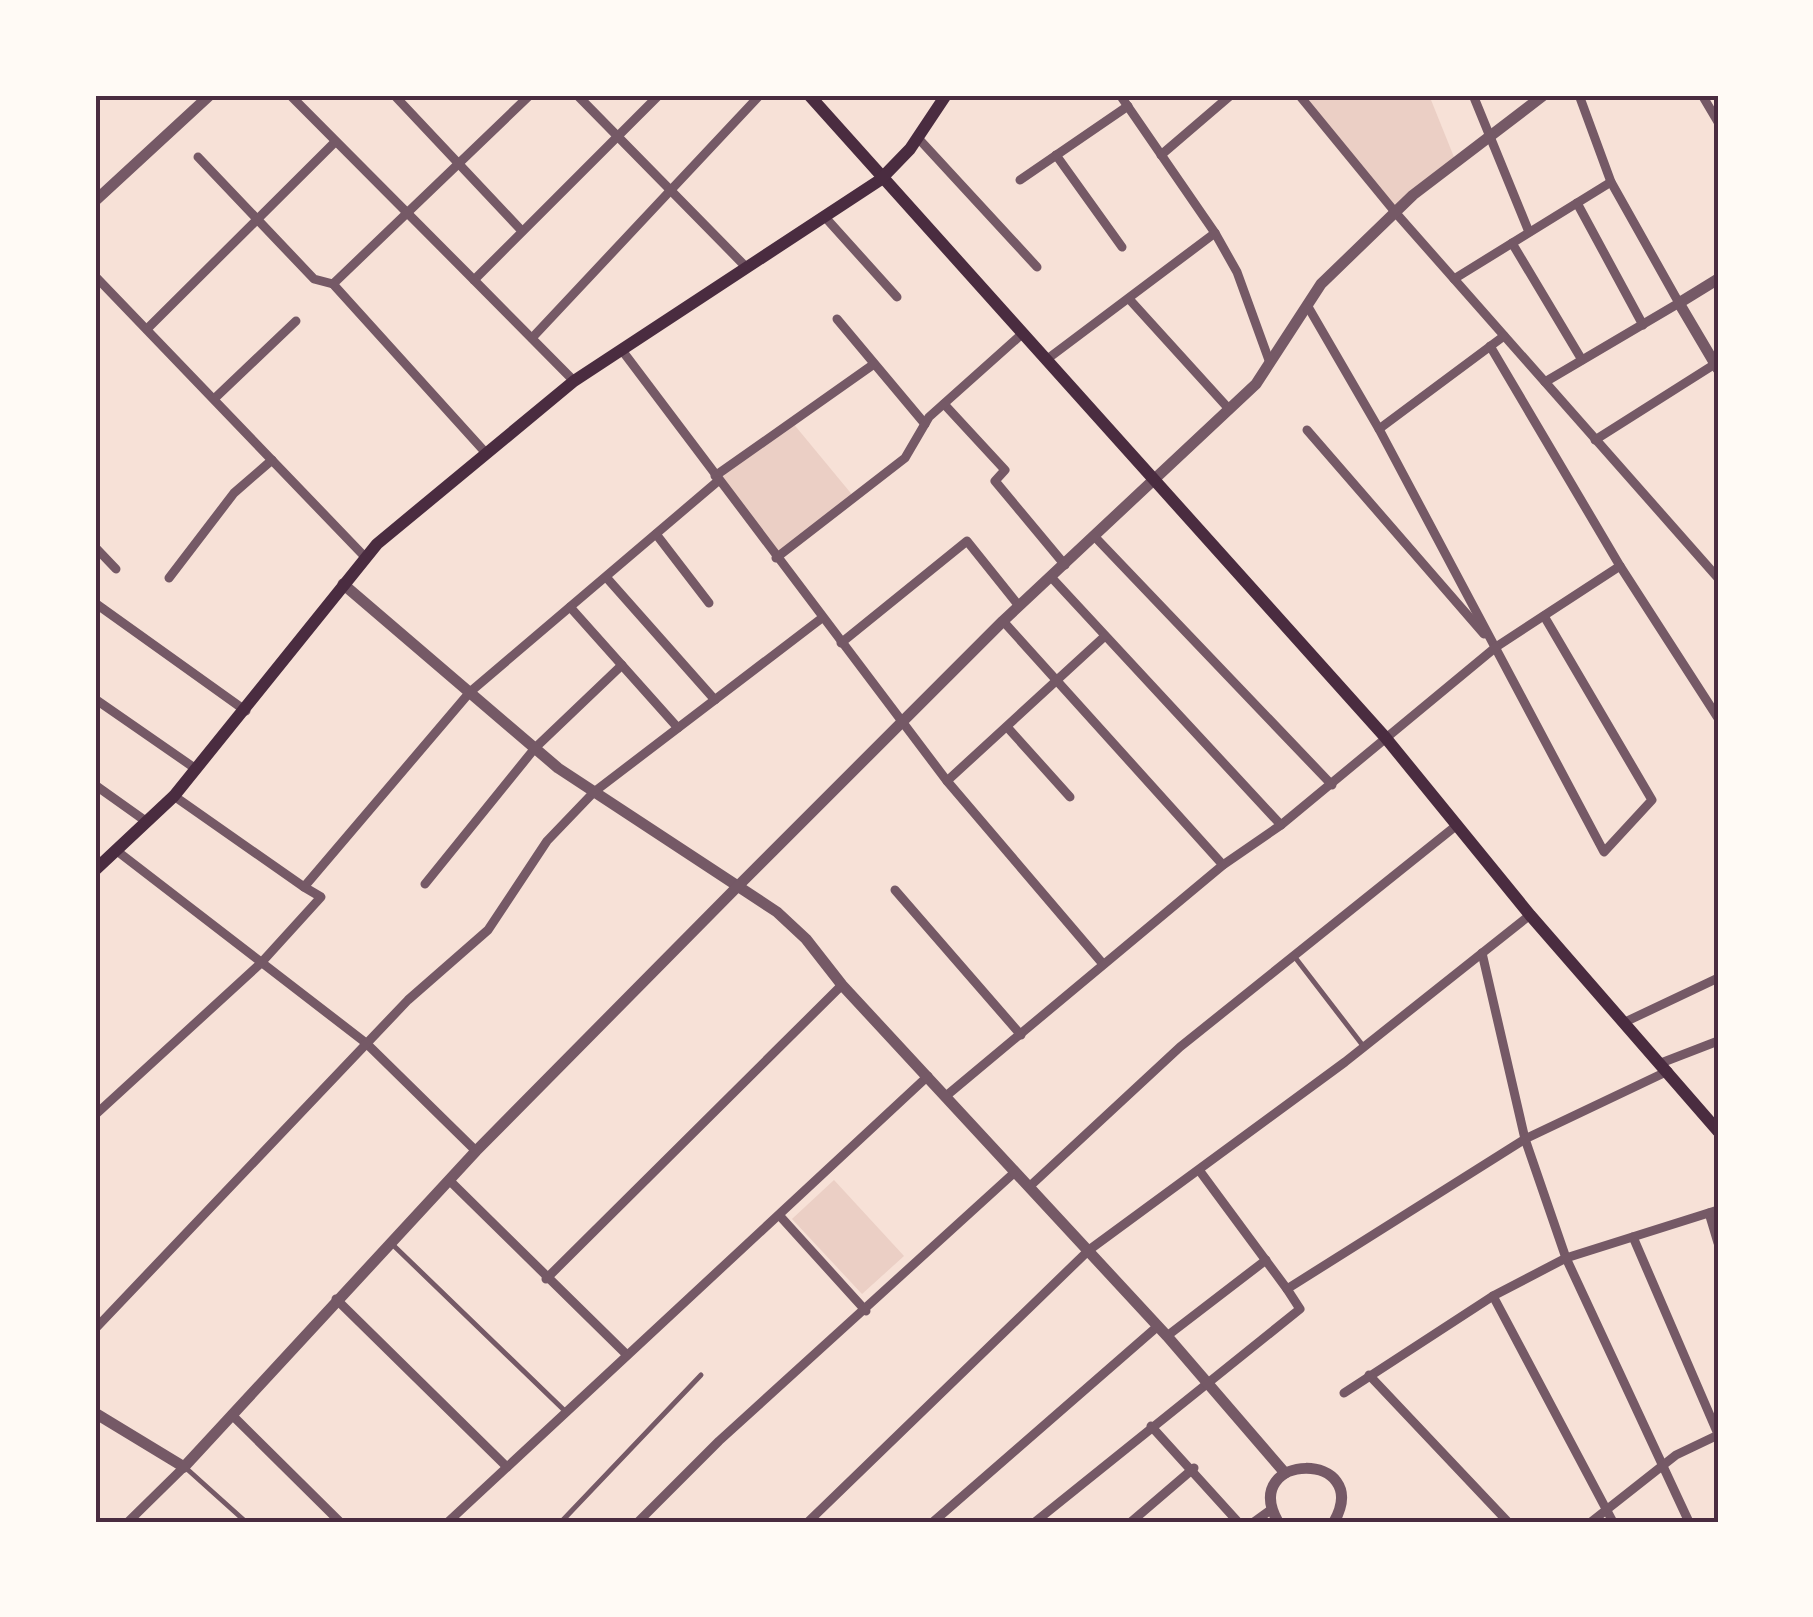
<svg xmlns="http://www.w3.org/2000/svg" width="1813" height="1617" viewBox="0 0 1813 1617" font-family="'IBM Plex Sans',sans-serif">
  <rect width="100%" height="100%" fill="#f7e1d7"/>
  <g fill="#ebcfc5">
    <path d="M1306,95H1429L1456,162L1395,212L1302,98Z"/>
    <path d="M792,422L854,497L776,558L715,476Z"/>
    <path d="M834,1180L904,1256L862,1294L792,1219Z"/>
  </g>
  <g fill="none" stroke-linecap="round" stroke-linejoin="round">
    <g stroke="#755966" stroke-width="5">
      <path d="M1294,956L1364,1047"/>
      <path d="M392,1244L566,1412"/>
      <path d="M187,1469L246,1522"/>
      <path d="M561,1522L701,1375"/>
    </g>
    <g stroke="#755966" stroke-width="9">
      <path d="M290,95L474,280L659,95"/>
      <path d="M394,95L522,231"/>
      <path d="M577,95L746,267"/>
      <path d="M1120,95L1215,233L1237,272L1270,363"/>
      <path d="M1299,95L1395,212L1718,578"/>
      <path d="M1473,95L1529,232"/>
      <path d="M1702,95L1718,122"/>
      <path d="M918,138L1037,267"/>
      <path d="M1056,155L1122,247"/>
      <path d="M1161,155L1231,95"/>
      <path d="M198,157L314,279L333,284L530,95"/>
      <path d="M1020,180L1128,106"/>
      <path d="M1577,203L1643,325"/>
      <path d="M824,216L897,297"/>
      <path d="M1512,243L1582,360"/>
      <path d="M95,276L366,558"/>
      <path d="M1454,279L1611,182"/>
      <path d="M474,280L574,381"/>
      <path d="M333,284L485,452"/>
      <path d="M1130,300L1229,409"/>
      <path d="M1307,305L1379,429L1604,852L1652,800L1544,616"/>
      <path d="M837,319L925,424"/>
      <path d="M147,329L335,142"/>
      <path d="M532,338L760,95"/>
      <path d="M1490,346L1620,566L1718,718"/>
      <path d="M621,349L947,781L1103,964"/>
      <path d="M1046,360L1215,233"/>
      <path d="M1545,382L1679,303L1611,182L1579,95"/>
      <path d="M214,399L296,321"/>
      <path d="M944,404L1005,470L995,481L1065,565"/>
      <path d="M1379,429L1504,336"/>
      <path d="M1307,430L1484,634"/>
      <path d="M1595,440L1715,364"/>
      <path d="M715,476L874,364"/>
      <path d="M656,534L709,603"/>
      <path d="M1095,537L1332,785"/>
      <path d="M95,547L116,569"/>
      <path d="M776,558L905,458L929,417L1022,334"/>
      <path d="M606,577L715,700"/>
      <path d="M1051,577L1281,825"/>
      <path d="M169,578L234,493L272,460"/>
      <path d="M95,603L246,711"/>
      <path d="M570,607L678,728"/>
      <path d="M1003,621L1223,865"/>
      <path d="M841,643L967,541L1019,606"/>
      <path d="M95,699L196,769"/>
      <path d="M1008,728L1070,797"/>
      <path d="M947,781L1105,636"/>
      <path d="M95,785L147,822"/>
      <path d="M174,796L304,887"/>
      <path d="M117,851L366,1043L476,1151"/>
      <path d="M425,884L535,748L622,665"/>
      <path d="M895,890L1021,1035"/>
      <path d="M1482,953L1525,1139L1566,1258L1689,1522"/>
      <path d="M1625,1022L1718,978"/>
      <path d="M1661,1063L1718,1041"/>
      <path d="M946,1096L1223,865L1281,825L1496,647L1620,566"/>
      <path d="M95,1115L261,963L321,897L304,887L470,692L718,481"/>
      <path d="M1199,1170L1287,1289"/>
      <path d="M449,1180L627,1355"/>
      <path d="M1029,1187L1180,1047L1457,825"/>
      <path d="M1709,1213L1718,1243"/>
      <path d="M779,1215L866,1311"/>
      <path d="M1633,1237L1718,1434"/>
      <path d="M546,1279L842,985"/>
      <path d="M1493,1296L1613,1522"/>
      <path d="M336,1299L507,1467"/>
      <path d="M95,1329L408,1000L488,930L547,841L594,792L822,618"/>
      <path d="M1167,1336L1266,1260"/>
      <path d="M1369,1375L1508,1522"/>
      <path d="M1344,1393L1493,1296L1566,1258L1718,1210"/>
      <path d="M232,1415L340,1522"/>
      <path d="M1151,1426L1238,1522"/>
      <path d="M128,1522L184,1467"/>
      <path d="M448,1522L928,1076"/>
      <path d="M638,1522L719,1441L1015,1172"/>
      <path d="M808,1522L1089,1250L1345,1062L1530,915"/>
      <path d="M933,1522L1158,1326"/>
      <path d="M1035,1522L1300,1309L1287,1289L1525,1139L1668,1071"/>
      <path d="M1131,1522L1194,1468"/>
      <path d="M1254,1522L1272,1509"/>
      <path d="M1591,1522L1676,1455L1718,1435"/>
    </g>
    <g stroke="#755966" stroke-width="11">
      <path d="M95,201L210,95"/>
      <path d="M1718,279L1679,303L1718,369"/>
      <path d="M343,584L558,768L777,912L806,939L842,985L1167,1336L1285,1473"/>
      <path d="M95,1413L184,1467L476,1151L738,886L1003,621L1256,384L1321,284L1413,195L1544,95"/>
      <path d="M1278,1522C1238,1451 1374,1450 1334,1522"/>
    </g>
    <g stroke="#4a2c40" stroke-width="12">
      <path d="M809,95L1385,737L1530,915L1718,1131"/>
      <path d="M95,870L174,796L377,544L574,381L880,180L910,149L946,95"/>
    </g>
  </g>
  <rect width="1813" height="1617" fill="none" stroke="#fffaf5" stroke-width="195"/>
  <rect x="98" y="98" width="1618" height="1422" fill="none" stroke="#4a2c40" stroke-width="4"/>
</svg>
